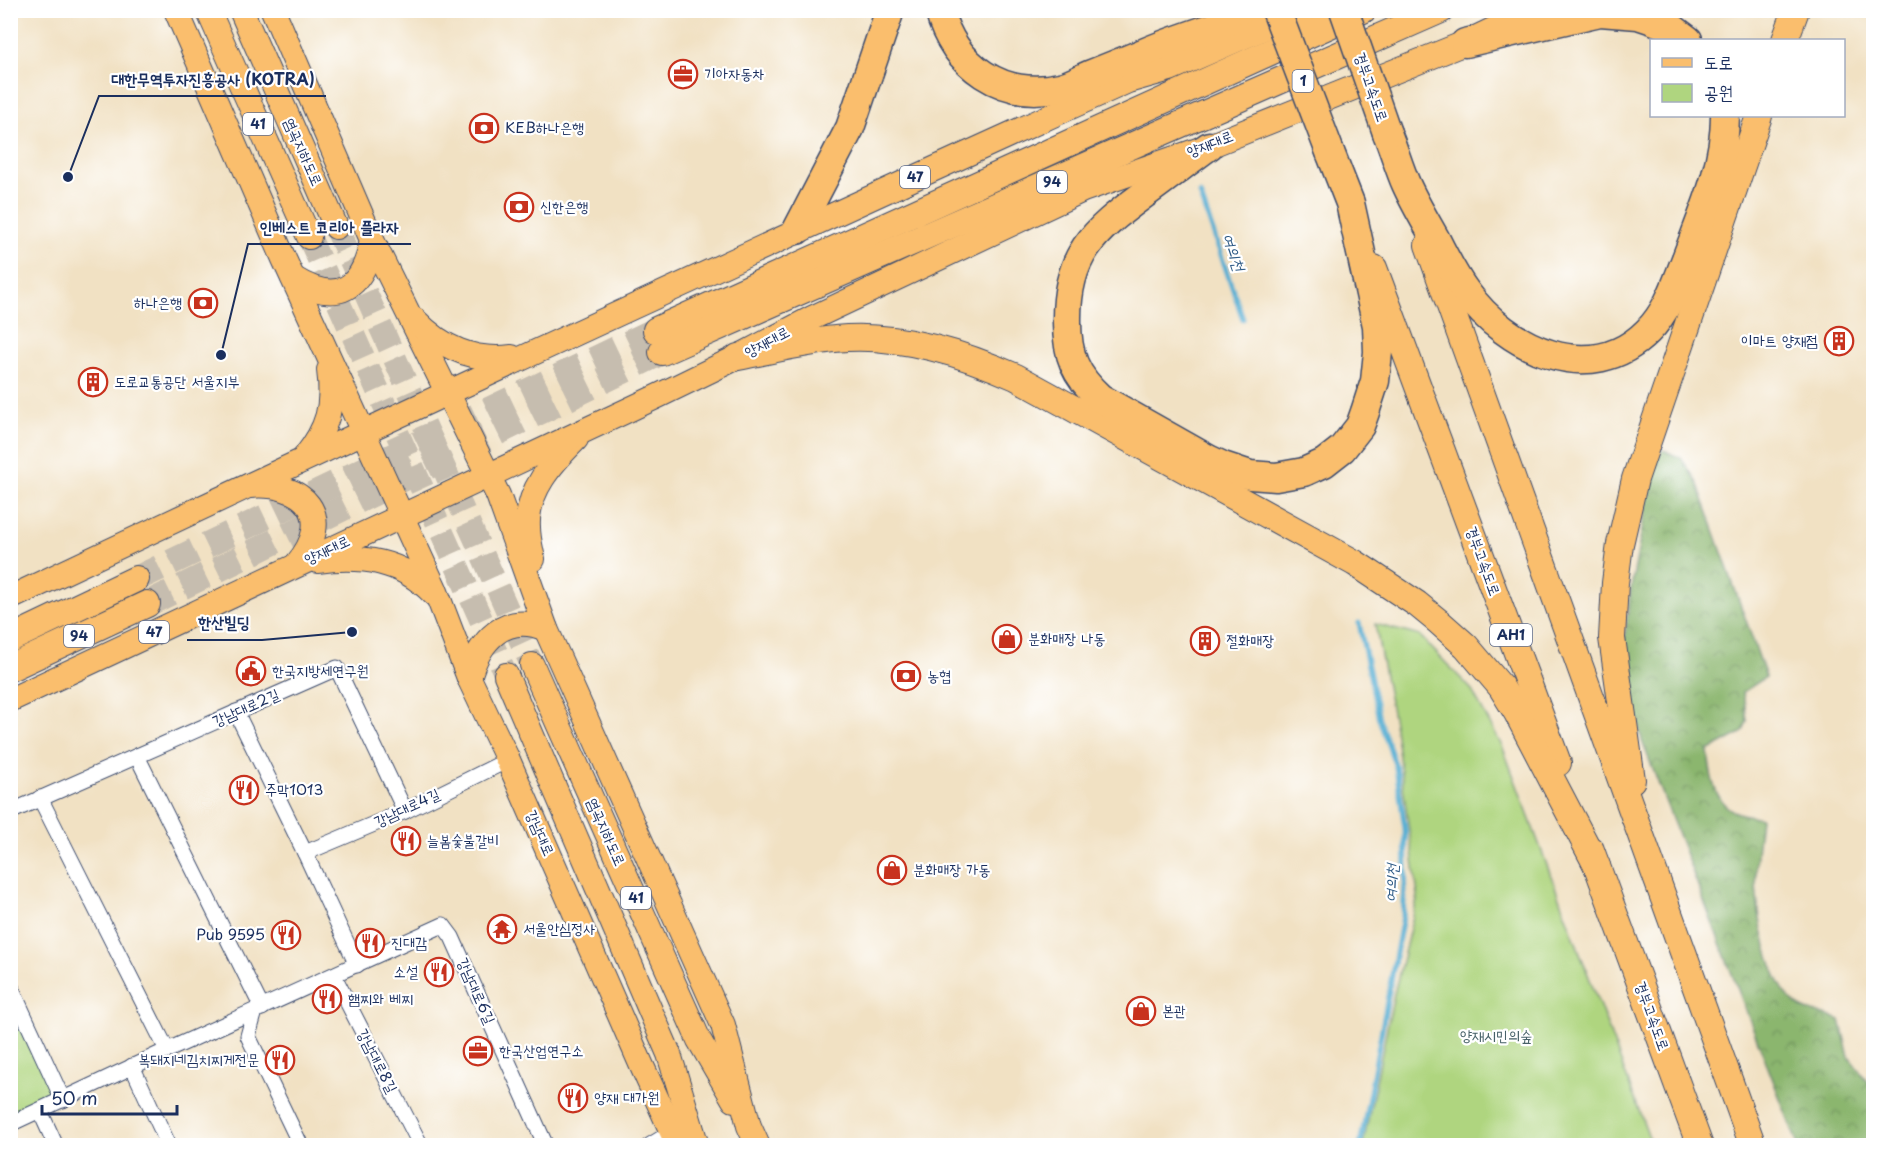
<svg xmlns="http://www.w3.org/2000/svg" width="1884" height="1156" viewBox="0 0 1884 1156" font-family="'Playpen Sans','Poor Story',sans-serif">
  <defs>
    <pattern id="forest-crowns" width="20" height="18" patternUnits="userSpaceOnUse" patternTransform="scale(1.5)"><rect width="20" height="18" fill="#8bb66e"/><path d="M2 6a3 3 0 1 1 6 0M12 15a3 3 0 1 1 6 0" fill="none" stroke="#71945e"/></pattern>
  </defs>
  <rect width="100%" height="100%" fill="#fff"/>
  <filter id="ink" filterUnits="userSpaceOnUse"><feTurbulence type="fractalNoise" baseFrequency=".0167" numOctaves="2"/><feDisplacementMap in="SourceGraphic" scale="12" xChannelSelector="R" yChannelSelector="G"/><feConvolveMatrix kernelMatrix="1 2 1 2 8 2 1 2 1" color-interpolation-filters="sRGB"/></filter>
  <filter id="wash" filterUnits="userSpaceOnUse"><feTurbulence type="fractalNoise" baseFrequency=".008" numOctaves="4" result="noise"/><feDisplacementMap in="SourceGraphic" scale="24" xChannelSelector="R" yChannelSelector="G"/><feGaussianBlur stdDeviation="1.35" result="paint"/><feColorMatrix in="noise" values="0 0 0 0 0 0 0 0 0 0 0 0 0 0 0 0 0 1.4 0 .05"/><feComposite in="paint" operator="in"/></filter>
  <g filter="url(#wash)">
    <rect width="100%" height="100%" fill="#f1e1c3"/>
    <path fill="url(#forest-crowns)" stroke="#537266" stroke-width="1.5" d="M1663,450L1681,458L1697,482L1766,677L1743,692L1747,721L1743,732L1708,751C1710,772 1713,800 1733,811C1741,815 1753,816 1761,818C1759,836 1756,855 1756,874C1755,907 1769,989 1800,1007C1811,1014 1828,1014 1840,1020L1849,1057L1873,1089V1145H1798L1642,741L1623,650L1631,588L1655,460Z"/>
    <g fill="#afd57f" stroke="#65826e" stroke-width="1.5">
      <path d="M1375,624L1420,636L1471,689L1503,748L1652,1145H1363L1394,994L1418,896L1395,728Z"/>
      <path d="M10,1003L55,1098L10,1118Z"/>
    </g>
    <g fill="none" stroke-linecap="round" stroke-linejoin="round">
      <g stroke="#56afd3" stroke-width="5">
        <path d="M1200,194L1243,319"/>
        <path d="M1359,623L1379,719L1396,767L1405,829L1406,872L1403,916L1360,1146"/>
      </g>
    </g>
  </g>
  <g filter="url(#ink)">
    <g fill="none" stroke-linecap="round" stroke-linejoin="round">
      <g stroke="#c6bdaf" stroke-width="24" stroke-dasharray="24 12" stroke-linecap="butt">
        <path d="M336,227L532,665"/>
        <path d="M309,237L506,675"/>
      </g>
      <g stroke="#c6bdaf" stroke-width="26" stroke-dasharray="26 13" stroke-linecap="butt">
        <path d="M136,579L656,330"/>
        <path d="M147,604L662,352"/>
      </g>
      <g stroke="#3b4a6d" stroke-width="17">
        <g id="minor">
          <path d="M236,712L305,853L357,965"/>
          <path d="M137,756L262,1008"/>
          <path d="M40,798L167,1050"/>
          <path d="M10,812L337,668L405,811"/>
          <path d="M305,853L405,811L508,760"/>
          <path d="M334,976L421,1146"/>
          <path d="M10,985L63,1100"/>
          <path d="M255,1011L248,1036L301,1146"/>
          <path d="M132,1066L169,1146"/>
          <path d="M40,1111L56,1146"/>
          <path d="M10,1124L157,1055L443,925L452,937L546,1146"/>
          <path d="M649,1146L672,1132"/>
        </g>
      </g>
      <g stroke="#3b4a6d" stroke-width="26">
        <g id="primary">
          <path d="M176,10L284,259L435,589L469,678L508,760L641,1064L672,1132L685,1146"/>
          <path d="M208,10L309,237"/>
          <path d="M241,10L336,227"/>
          <path d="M273,10L372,240L498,495L546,629L723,1025L749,1126L758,1146"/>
          <path d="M1211,31L1255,10"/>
          <path d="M293,278C338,306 363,289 372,240"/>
          <path d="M415,320C442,348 473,362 512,357"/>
          <path d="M305,457C328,428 334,406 329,370"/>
          <path d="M249,486C304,481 337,516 297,564"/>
          <path d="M533,559C531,549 528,538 528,527C526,491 552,463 576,439"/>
          <path d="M317,561C362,555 402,560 434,594"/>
          <path d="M10,598C382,422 754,250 1128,81L1170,69L1305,10"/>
          <path d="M532,665L699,1040L734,1100"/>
          <path d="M506,675L669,1054L697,1146"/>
          <path d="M469,678C479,641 505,611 546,629"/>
          <path d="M10,700L658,396L738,357L812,318L1083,190L1209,146L1465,43L1534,10"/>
        </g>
      </g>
      <g stroke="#3b4a6d" stroke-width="28">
        <g id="trunk">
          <path d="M1785,40L1796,10"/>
          <path d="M1428,245L1753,1146"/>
          <path d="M1374,268L1558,763"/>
          <path d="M656,330L1363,10"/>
          <path d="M662,352L1441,10"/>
          <path d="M738,357C774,350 811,340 847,338C904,335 964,354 1016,377L1355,563L1417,604L1439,622L1466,646L1501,687L1517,713L1597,866"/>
          <path d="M10,639L136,579"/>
          <path d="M10,668L147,604"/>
          <path d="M1632,780L1612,638L1615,583L1620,544L1635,479L1759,116"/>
          <path d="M1591,850L1700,1146"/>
        </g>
      </g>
      <g stroke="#3b4a6d" stroke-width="31">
        <g id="motorway">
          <path d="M939,10C954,66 1002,100 1060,87C1070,85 1080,79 1089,75C1109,67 1129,59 1148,51C1174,40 1200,32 1226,23"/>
          <path d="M1465,43L1600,12L1638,15L1653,20L1672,28L1688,40"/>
          <path d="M1387,133C1394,150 1399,168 1406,184C1415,204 1426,222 1436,240C1445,258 1454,276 1466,292C1506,348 1591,389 1648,331C1668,311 1676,284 1686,259C1703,213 1725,166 1725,116"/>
          <path d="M1209,146C1187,162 1165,179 1143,195C1093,232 1066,255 1067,322C1067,355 1075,375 1100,398L1208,459L1223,466L1250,475L1276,477L1304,472L1324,463L1342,449L1360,426L1365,412L1375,381L1378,352L1377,326L1350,203L1330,152"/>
          <path d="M797,230L850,128L890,10"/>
        </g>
      </g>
      <use href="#minor" stroke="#fff" stroke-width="15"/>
      <use href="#primary" stroke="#fabe6d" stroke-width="24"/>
      <use href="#trunk" stroke="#fabe6d" stroke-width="26"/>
      <use href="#motorway" stroke="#fabe6d" stroke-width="28"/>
      <g stroke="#3b4a6d" stroke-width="31" stroke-linecap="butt">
        <g id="motorway-bridge">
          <path d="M1276,10L1330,152"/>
          <path d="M1344,10L1387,133"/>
        </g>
      </g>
      <use href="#motorway-bridge" stroke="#fabe6d" stroke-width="28"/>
    </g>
  </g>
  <defs>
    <g id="office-ring" transform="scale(1.5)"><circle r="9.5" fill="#fff" stroke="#c8321e" stroke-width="1.5"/><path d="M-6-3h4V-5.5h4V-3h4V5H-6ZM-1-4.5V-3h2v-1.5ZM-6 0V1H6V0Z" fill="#c8321e"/></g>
    <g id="bank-ring" transform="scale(1.5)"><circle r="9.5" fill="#fff" stroke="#c8321e" stroke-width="1.5"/><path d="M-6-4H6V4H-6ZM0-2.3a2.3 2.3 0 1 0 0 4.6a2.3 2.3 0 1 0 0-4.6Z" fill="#c8321e"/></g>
    <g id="building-ring" transform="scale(1.5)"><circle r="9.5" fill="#fff" stroke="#c8321e" stroke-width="1.5"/><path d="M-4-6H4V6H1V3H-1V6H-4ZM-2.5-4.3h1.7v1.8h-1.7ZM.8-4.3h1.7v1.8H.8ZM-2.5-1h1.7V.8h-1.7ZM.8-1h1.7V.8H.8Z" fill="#c8321e"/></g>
    <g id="shop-ring" transform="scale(1.5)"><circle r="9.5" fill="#fff" stroke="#c8321e" stroke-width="1.5"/><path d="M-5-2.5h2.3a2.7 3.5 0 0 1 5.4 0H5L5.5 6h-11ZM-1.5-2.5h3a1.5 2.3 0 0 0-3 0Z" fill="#c8321e"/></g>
    <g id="civic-ring" transform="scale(1.5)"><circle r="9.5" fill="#fff" stroke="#c8321e" stroke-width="1.5"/><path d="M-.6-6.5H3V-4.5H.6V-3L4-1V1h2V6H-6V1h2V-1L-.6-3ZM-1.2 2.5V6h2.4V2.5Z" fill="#c8321e"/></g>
    <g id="restaurant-ring" transform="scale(1.5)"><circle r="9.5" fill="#fff" stroke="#c8321e" stroke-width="1.5"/><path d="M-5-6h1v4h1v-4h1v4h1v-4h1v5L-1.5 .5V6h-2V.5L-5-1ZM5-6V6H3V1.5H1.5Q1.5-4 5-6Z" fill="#c8321e"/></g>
    <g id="temple-ring" transform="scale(1.5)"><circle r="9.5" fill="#fff" stroke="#c8321e" stroke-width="1.5"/><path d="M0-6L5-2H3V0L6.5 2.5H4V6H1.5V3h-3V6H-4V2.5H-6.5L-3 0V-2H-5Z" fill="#c8321e"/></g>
  </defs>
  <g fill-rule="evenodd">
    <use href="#office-ring" x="683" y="74"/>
    <use href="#bank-ring" x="484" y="128"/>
    <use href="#bank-ring" x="519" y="207"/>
    <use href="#bank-ring" x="203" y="303"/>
    <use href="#building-ring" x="1839" y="341"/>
    <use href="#building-ring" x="93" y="382"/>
    <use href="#shop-ring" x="1007" y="639"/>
    <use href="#building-ring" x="1205" y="641"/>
    <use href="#civic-ring" x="251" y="671"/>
    <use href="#bank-ring" x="906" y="676"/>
    <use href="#restaurant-ring" x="244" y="790"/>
    <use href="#restaurant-ring" x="406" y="841"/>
    <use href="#shop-ring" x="892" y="870"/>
    <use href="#temple-ring" x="502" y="929"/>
    <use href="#restaurant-ring" x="286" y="935"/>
    <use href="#restaurant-ring" x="370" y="943"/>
    <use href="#restaurant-ring" x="439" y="972"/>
    <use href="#restaurant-ring" x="327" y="999"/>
    <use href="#shop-ring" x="1141" y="1011"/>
    <use href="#office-ring" x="478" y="1051"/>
    <use href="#restaurant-ring" x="280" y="1060"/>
    <use href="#restaurant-ring" x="573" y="1098"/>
  </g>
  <g text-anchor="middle" stroke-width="4.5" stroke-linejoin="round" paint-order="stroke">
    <g fill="#fff" stroke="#5f6d8e" stroke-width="1.5">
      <rect x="1292.5" y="70" width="21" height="22" rx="4.5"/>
      <rect x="243" y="113" width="30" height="22" rx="4.5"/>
      <rect x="900" y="166" width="30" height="22" rx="4.5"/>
      <rect x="1037" y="171" width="30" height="22" rx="4.5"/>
      <rect x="139" y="621" width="30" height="22" rx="4.5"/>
      <rect x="1490" y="624" width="42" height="22" rx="4.5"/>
      <rect x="64" y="625" width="30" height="22" rx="4.5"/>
      <rect x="621" y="887" width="30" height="22" rx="4.5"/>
    </g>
    <g font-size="14" font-weight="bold" fill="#1b2f5e">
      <text x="1303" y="86">1</text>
      <text x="258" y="129">41</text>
      <text x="915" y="182">47</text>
      <text x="1052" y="187">94</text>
      <text x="154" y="637">47</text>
      <text x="1511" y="640">AH1</text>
      <text x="79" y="641">94</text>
      <text x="636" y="903">41</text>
    </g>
    <g font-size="15" fill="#1b2f5e" stroke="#fff" text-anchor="start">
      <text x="704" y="79">기아자동차</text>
      <text x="505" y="133">KEB하나은행</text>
      <text x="540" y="212">신한은행</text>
      <text x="182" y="308" text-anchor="end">하나은행</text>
      <text x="1818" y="346" text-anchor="end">이마트 양재점</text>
      <text x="114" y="387">도로교통공단 서울지부</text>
      <text x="1028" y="644">분화매장 나동</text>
      <text x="1226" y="646">절화매장</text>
      <text x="272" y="676">한국지방세연구원</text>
      <text x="927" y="681">농협</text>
      <text x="265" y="795">주막1013</text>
      <text x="427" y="846">늘봄숯불갈비</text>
      <text x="913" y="875">분화매장 가동</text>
      <text x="523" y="934">서울안심정사</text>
      <text x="265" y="940" text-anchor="end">Pub 9595</text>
      <text x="391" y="948">진대감</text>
      <text x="418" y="977" text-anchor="end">소설</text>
      <text x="348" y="1004">햄찌와 베찌</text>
      <text x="1162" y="1016">본관</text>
      <text x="499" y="1056">한국산업연구소</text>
      <text x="259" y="1065" text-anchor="end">복돼지네김치찌게전문</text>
      <text x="594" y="1103">양재 대가원</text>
    </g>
    <g font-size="15" fill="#1b2f5e" stroke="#fff">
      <text transform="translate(1371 87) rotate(71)" y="5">경부고속도로</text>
      <text transform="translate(1210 144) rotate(-21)" y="5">양재대로</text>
      <text transform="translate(303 152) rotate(66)" y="5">염곡지하도로</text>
      <text transform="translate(767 342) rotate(-28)" y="5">양재대로</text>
      <text transform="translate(327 550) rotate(-25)" y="5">양재대로</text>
      <text transform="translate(1483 561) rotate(70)" y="5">경부고속도로</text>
      <text transform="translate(246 708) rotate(-24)" y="5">강남대로2길</text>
      <text transform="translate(407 808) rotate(-25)" y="5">강남대로4길</text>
      <text transform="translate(606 832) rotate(66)" y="5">염곡지하도로</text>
      <text transform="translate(540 833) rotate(66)" y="5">강남대로</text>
      <text transform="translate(476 991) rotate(66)" y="5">강남대로6길</text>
      <text transform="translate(1652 1016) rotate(70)" y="5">경부고속도로</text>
      <text transform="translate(377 1061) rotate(63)" y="5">강남대로8길</text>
    </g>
    <g font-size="15" fill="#476168" stroke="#fff">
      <text x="1496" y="1041">양재시민의숲</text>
    </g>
    <g font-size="16" font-style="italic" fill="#305c87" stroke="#fff">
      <text transform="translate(1234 252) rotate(71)" y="6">여의천</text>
      <text transform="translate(1391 883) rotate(-87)" y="6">여의천</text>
    </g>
  </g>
  <path fill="none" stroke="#1b2f5e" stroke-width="2" d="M68 177L99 96H326M221 355L248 244H411M352 632L262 640H187"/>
  <g fill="#1b2f5e" stroke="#fff" stroke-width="2">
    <circle cx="68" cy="177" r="6"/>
    <circle cx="221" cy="355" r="6"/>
    <circle cx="352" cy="632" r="6"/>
  </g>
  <g font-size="16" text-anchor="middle" font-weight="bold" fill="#1b2f5e" stroke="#fff" stroke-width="4.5" stroke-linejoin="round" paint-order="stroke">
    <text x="213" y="85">대한무역투자진흥공사 (KOTRA)</text>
    <text x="329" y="233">인베스트 코리아 플라자</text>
    <text x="224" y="628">한산빌딩</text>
  </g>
  <rect width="1884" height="1156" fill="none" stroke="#fff" stroke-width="36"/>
  <rect x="1650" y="39" width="195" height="78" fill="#ffffff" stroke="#a4acbf" stroke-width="1.5"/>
  <rect x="1662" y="58" width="30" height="9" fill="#fabe6d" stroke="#a4acbf" stroke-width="1.5"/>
  <text x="1704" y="69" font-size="18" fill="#1b2f5e">도로</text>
  <rect x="1662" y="84" width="30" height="18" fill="#afd57f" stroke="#a4acbf" stroke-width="1.5"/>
  <text x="1704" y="99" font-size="18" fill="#1b2f5e">공원</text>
  <path d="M42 1105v9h135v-9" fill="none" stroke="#1b2f5e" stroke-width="3"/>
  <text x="51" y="1105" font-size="18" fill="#1b2f5e" stroke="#ffffff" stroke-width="4.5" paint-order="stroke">50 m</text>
</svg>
